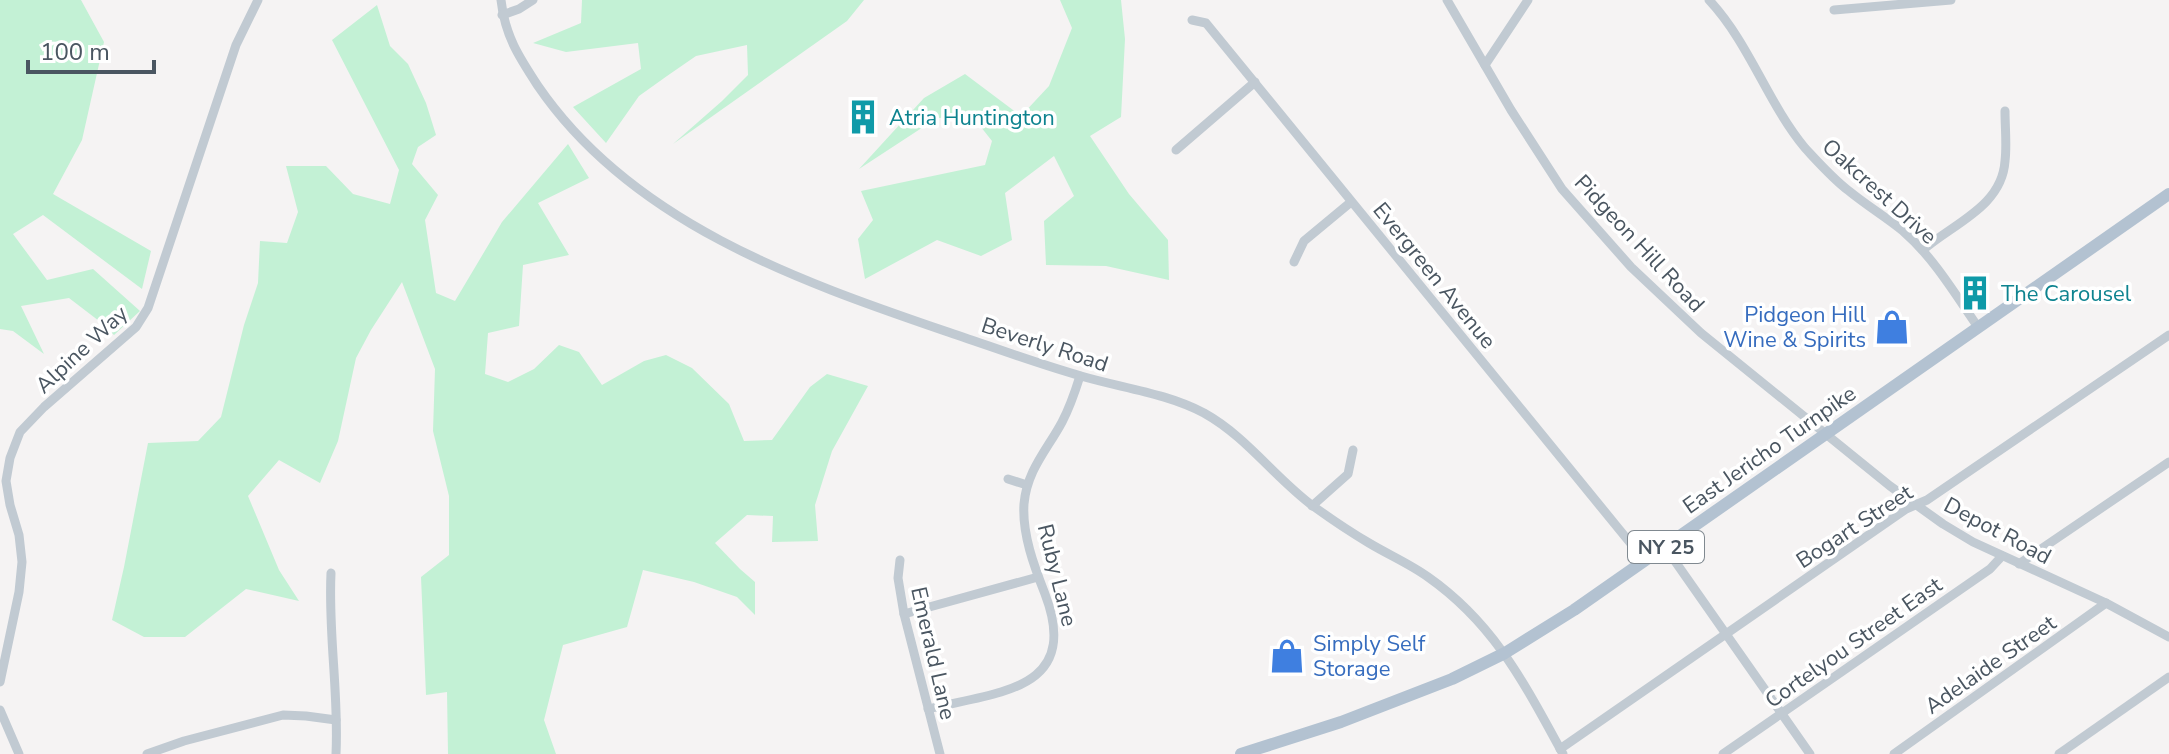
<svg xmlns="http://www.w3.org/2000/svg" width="2169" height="754" viewBox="0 0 2169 754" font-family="'Nunito Sans',sans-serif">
  <rect width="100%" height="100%" fill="#f5f3f3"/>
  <g fill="#c3f1d5">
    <path d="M0,0H81L104,42L82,140L53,194L151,251L142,289L43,215L13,234L47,280L93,269L140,311L114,335L103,324L69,298L21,306L44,354L13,331L0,329Z"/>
    <path d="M582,0H864L847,21L673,144L722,101L748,75L747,45L696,56L667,76L639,96L606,143L573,107L641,69L638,43L566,52L533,43L581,23Z"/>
    <path d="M1060,0H1121L1125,39L1121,117L1090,136L1129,194L1168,240L1169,280L1106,266L1046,265L1044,221L1074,196L1054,156L1005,193L1012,240L981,256L937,240L865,279L858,239L873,220L861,191L985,165L992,141L973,117L937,118L859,169L924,98L965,74L1021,116L1049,86L1072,28Z"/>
    <path d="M377,5L390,46L408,64L426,103L436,135L418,147L412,164L438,195L425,220L436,293L455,301L502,222L568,144L589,178L538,203L569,255L523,265L519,326L488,333L485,374L508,382L534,369L559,345L579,352L602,385L644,361L666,355L692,368L729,404L744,441L772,440L810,387L827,374L868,386L832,451L815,505L818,541L772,542L773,516L747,515L715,543L740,569L755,582V615L737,597L694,582L643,570L627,627L563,645L544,720L556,754H448L447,692L426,695L421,577L449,555V496L433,431L435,369L402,282L371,330L356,358L338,441L320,483L279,460L248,496L279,570L299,601L246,589L185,637H144L112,620L124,567L148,443L198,441L221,417L244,325L258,283L260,241L287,243L298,212L286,166H326L353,194L390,204L399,170L332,40Z"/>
  </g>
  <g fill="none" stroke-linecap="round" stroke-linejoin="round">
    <g stroke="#c1cad2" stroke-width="9">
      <path d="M501,0C505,36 519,57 538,86C631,222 796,280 945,331C990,346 1035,363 1081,376C1122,388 1166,393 1204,413C1247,437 1274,477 1313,506C1331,519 1350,532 1369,543C1389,555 1410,564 1428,577C1495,624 1525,685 1563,754"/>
      <path d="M1447,0L1511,110L1562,189L1631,267L1701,333L1890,486L1943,524L1973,542L2106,603L2169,637"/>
      <path d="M1709,0C1750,44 1767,102 1805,148C1819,163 1833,179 1849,191C1866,205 1886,217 1903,231C1934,258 1955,294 1978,327"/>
      <path d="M1834,10L1951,0"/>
      <path d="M502,15L519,9L533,0"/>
      <path d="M1192,20L1206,23L1645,561"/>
      <path d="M1485,65L1528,0"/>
      <path d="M1176,150L1255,82"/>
      <path d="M1923,250C1952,224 2002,207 2005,161C2007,145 2005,128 2005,111"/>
      <path d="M1294,262L1304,241L1351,202"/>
      <path d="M1008,479L1027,485"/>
      <path d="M1312,506L1348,474L1353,450"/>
      <path d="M1665,547L1810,754"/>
      <path d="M900,560L898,578L904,614L940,754"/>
      <path d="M2019,564L2169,462"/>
      <path d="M331,573C328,634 339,693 336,754"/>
      <path d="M904,614L1038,577"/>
      <path d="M0,682L19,592L22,562L19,535L10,505L6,481L10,458L20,432L44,407L136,327L148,308L236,45L258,0"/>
      <path d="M928,709C997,692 1082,691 1045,594C1034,566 1022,534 1024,504C1027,470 1047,450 1062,422C1070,407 1075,392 1080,376"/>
      <path d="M0,710L19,754"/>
      <path d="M1560,749L1906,509L1927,500L2169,335"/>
      <path d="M147,754L184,741L283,715L306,716L336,720"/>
      <path d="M1723,754L1990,569L2002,556"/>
      <path d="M1894,754L2106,603"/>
      <path d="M2059,754L2169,677"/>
    </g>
    <path stroke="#b3c2d1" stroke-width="12" d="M1241,754L1341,722L1452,679L1505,653L1574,610L2169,194"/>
  </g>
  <defs>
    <g id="building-bare" transform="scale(2.76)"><path d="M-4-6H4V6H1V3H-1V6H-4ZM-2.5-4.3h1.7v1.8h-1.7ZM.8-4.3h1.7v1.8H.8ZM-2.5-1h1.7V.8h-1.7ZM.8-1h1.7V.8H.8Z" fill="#0f9aa8" stroke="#fff" stroke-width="2.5" paint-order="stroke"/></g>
    <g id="shop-bare" transform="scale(2.76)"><path d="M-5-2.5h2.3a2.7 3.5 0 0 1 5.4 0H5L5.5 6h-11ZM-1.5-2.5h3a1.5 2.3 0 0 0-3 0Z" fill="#3f7fe0" stroke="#fff" stroke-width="2.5" paint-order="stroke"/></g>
  </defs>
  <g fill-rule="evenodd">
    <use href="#building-bare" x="863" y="117"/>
    <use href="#building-bare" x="1975" y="293"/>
    <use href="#shop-bare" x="1892" y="327"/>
    <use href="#shop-bare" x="1287" y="656"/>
  </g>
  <g text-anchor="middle" stroke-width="7" stroke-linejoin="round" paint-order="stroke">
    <rect fill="#fff" stroke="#808990" stroke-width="2" x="1628" y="531" width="76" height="32" rx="6"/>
    <g font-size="20" font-weight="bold" fill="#4a5661">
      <text x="1666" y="554">NY 25</text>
    </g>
    <g font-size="22" fill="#0d838f" stroke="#fff" text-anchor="start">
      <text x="889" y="125">Atria Huntington</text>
      <text x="2001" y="301">The Carousel</text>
    </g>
    <g font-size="22" fill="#4a5661" stroke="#fff">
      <text transform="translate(1880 191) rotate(42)" y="8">Oakcrest Drive</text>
      <text transform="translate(1640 243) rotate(47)" y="8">Pidgeon Hill Road</text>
      <text transform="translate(1435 275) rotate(51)" y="8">Evergreen Avenue</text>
      <text transform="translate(1045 344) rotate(18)" y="8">Beverly Road</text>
      <text transform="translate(81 349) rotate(-43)" y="8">Alpine Way</text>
      <text transform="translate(1769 449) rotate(-35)" y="8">East Jericho Turnpike</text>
      <text transform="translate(1854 526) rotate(-33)" y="8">Bogart Street</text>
      <text transform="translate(1998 530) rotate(28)" y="8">Depot Road</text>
      <text transform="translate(1058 575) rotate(76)" y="8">Ruby Lane</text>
      <text transform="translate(1853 642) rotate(-35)" y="8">Cortelyou Street East</text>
      <text transform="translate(934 653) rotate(77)" y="8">Emerald Lane</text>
      <text transform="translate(1990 664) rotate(-35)" y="8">Adelaide Street</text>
    </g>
    <g font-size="22" fill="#366cbe" stroke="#fff" text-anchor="end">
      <text x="1866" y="322">Pidgeon Hill<tspan x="1866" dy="25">Wine &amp; Spirits</tspan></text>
      <text x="1313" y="651" text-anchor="start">Simply Self<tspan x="1313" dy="25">Storage</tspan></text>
    </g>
  </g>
  <path d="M28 60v12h126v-12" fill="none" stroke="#4a5661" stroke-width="4"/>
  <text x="40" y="60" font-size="24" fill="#4a5661" stroke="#ffffff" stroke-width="6" paint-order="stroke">100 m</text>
</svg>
